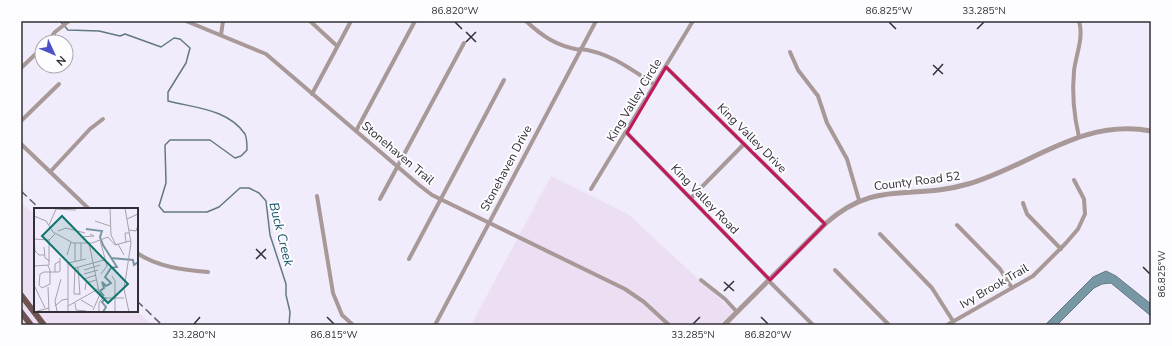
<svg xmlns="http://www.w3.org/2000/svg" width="1172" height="346" viewBox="0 0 1172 346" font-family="'Nunito Sans',sans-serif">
  <rect width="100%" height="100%" fill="#f1ecfb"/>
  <g fill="#eddff3">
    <path d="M551,176L628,214L734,312L722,325H471Z"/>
    <path d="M21,202L35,215V311H137L152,325H21Z"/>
  </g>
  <path fill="#7897a5" stroke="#637884" d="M1106,271L1116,276L1151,304V316L1111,283L1102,284L1094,288L1057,325H1045L1093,277Z"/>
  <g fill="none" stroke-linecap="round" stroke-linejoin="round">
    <path stroke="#637884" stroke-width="1.5" d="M60,21L68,30L99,31L120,36L125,34L161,47L174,38L180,39L190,48L186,63L168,92V101C195,108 228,109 245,134C247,138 247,145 247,150L241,156L235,158L210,140H170L165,145L166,183L159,206L164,212H207L219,207L240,188H249L259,193L266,201L270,235L286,284V295L290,312L289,325"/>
    <g stroke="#a89998" stroke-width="4">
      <path d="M186,21L266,54L419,185L432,195L625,289L644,302L669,325"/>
      <path d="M310,21L337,46"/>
      <path d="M526,21C543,37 557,46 580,50"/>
      <path d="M221,35L223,21"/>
      <path d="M48,42L55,32L69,21"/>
      <path d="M580,49C609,52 632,70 655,85"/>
      <path d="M790,52L798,70L818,96L827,123L847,159L859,200"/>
      <path d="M666,67L825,224"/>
      <path d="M21,68L42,48"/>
      <path d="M312,94L351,21"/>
      <path d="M21,121L59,84"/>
      <path d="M356,131L415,21"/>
      <path d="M627,133L770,280"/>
      <path d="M1079,137C1074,116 1072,92 1074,71C1076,54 1084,38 1079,21"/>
      <path d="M21,144L89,209"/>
      <path d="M50,172L90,129L103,119"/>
      <path d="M591,189L693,21"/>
      <path d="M317,196L333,293L342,315L353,325"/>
      <path d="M691,198L744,144"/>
      <path d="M380,199L464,43"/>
      <path d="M1023,203L1027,214L1061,249"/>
      <path d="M957,225L1000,269L1012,288"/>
      <path d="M880,234L932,288L953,321"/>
      <path d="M137,253C158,267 183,270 208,272"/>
      <path d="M409,259L504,80"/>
      <path d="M835,270L889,325"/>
      <path d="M701,280L725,299L737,312"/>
      <path d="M769,281L813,325"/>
      <path d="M435,325L596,21"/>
      <path d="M947,325L1033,276L1066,243L1078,229L1085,214L1084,199L1074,180"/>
    </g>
    <path stroke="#a89998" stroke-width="5" d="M724,325L825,224C876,178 911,201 968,184C1031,166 1080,118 1151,131"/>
    <g stroke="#6d5452" stroke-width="6">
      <path d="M21,295L44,325"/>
      <path d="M21,312L31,325"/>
    </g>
    <g stroke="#605e66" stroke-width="1.5" stroke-dasharray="8 4" stroke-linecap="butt">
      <path d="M21,191L40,209"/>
      <path d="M137,301L162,325"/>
    </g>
  </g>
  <path fill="none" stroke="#c2185b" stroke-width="3" stroke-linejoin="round" d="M666,67L825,224L770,280L627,133Z"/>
  <path fill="none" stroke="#323036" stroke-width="1.5" d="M455,22L462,29M889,22L896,29M977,29L984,22M466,32L476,42M466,42L476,32M933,65L943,74M933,75L943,64M256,249L266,259M256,259L266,249M1143,267L1150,274M724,282L734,291M724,291L734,281M327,317L334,324M761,317L768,324M194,324L200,317M693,324L700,317"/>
  <g text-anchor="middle" stroke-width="4" stroke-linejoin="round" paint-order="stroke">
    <g font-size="12" fill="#323036" stroke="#fdfcff">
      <text transform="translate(634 100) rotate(-59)" y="4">King Valley Circle</text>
      <text transform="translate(752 138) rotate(45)" y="4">King Valley Drive</text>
      <text transform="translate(398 153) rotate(40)" y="4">Stonehaven Trail</text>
      <text transform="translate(506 168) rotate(-62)" y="4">Stonehaven Drive</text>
      <text transform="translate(917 181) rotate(-7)" y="4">County Road 52</text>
      <text transform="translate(705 199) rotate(46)" y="4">King Valley Road</text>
      <text transform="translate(994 286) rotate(-30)" y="4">Ivy Brook Trail</text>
    </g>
    <g font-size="13" font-style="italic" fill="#165369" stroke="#fdfcff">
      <text transform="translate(282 234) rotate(76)" y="5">Buck Creek</text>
    </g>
  </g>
  <g transform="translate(34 208)">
    <rect width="104" height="104" fill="#f1ecfb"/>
    <path fill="none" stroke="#7897a5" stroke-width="2" d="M52,21L68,23L66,29L69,37L83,59L77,60L71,69L77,75L72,78L68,74L70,80L66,83L70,88M77,50L99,52L100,57L104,54M69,104L72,99L68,94L72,90"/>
    <path fill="none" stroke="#a5a1ac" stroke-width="1" d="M76,0L77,27L82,37M91,0L97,35L90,81L95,104M0,8L12,13L19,24L39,35H58L74,29L81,37L96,33M93,11L104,6M61,13L76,18M15,17L22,1L42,2M95,22L102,23L104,17M24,23L32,20L51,25M47,29L60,28L56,26M66,32L73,58L67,66M92,34L91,25H95M55,35L65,84L71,90H90M84,36L90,47M10,39L11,50L16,53M10,47H5L1,43L0,31L15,32M33,47L37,34M47,52V35M41,53V35M0,58L15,57V32L21,26M14,58L16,62V76L8,80L5,77L6,66L10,64H25L26,63V50M44,59L46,87M50,62L66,57M21,64V56L26,53M50,66L64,62M78,68L81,73V104M50,71L62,67M0,77L11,100M14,79L15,104M51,82L52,75L62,72M46,86H40L41,60L70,52M47,92L59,99M41,95L42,102L52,103M21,98L28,92L34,91M34,98L64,81M59,102L66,86M23,103L21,93L27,71M0,104L15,100M34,104V55L52,51M65,104V95L69,89"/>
    <path fill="#0f766e" fill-opacity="0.15" stroke="#0f766e" stroke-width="2" d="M28,8L94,76L74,95L8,28Z"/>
    <rect width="104" height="104" fill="none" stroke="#323036" stroke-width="2"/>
  </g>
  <rect width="1172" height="346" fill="none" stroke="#fdfcff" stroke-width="44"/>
  <g transform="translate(54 54) rotate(134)"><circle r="19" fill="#fdfcff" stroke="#acaaaf"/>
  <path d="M0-3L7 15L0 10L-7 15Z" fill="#4d51c7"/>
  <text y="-6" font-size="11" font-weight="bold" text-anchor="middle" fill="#323036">N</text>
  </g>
  <rect x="22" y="22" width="1128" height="302" fill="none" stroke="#323036" stroke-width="1.5"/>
  <g font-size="10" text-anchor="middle" fill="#323036">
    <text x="455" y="14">86.820°W</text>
    <text x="889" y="14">86.825°W</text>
    <text x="984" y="14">33.285°N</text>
    <text transform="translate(1161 274) rotate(-90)" y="4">86.825°W</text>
    <text x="194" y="338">33.280°N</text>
    <text x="334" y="338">86.815°W</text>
    <text x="693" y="338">33.285°N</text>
    <text x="768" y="338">86.820°W</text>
  </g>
</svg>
